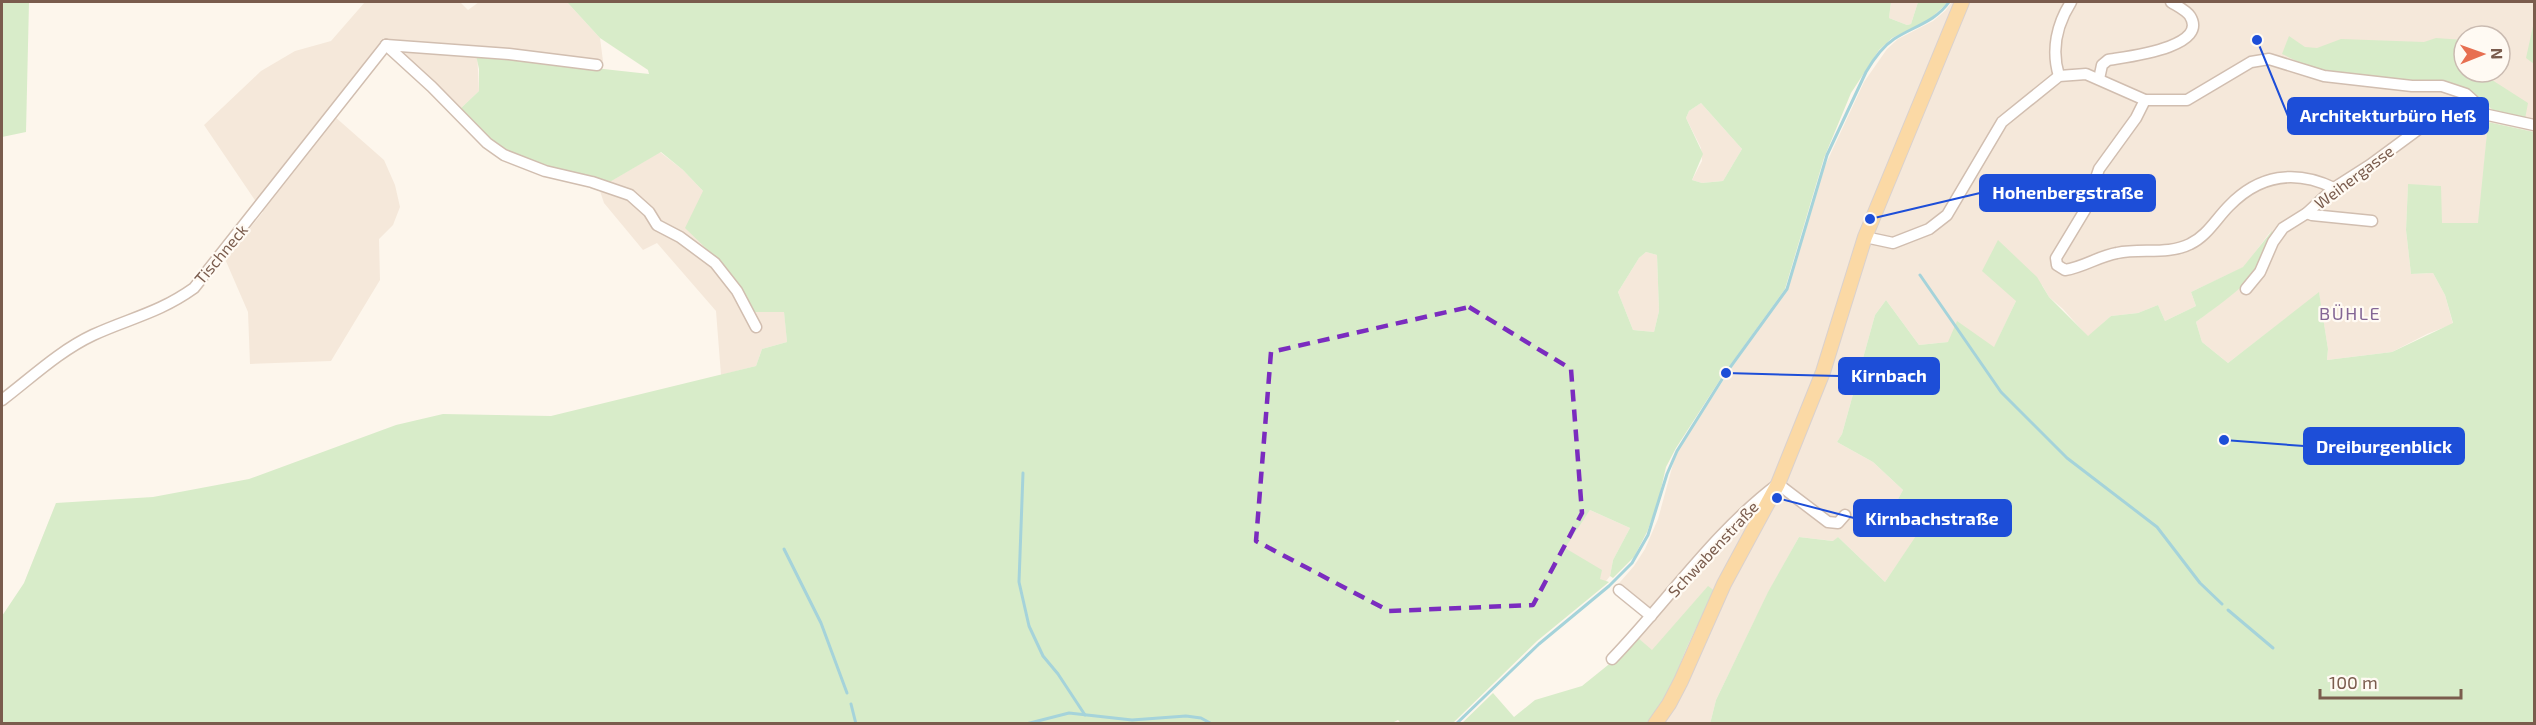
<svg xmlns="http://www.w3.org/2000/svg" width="2536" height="725" viewBox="0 0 2536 725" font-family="'Exo 2',sans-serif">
  <rect width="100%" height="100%" fill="#fdf6ec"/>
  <g fill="#f5e8da" fill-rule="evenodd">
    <path d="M365,2H460L468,10L479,2H567L600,38L603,61L477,50L479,91L459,110L393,52H383L334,116L384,160L395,185L400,207L393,225L379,239L380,280L331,361L250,364L248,312L225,259L263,212L204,125L261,71L295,51L331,41Z"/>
    <path d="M1891,2H1918L1911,24L1907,25L1889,18Z"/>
    <path d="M1952,2H2534V132L2488,122L2479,223H2441V186L2408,185L2406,230L2411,274L2433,273L2445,295L2453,324L2427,334L2392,352L2327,360L2328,349L2319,293L2228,363L2202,342L2196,322L2245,284L2271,231L2244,267L2191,292L2196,306L2165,321L2158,305L2138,313L2111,316L2088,337L2063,309L2049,297L2042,285L2016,301L1994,348L1948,342L1919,345L1886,300L1875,315L1842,434L1837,442L1873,462L1903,490L1897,501L1925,524L1885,582L1838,537L1834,541L1799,537L1768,593L1716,700L1710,724L1646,723L1658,710L1673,684L1687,646L1715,591L1708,587L1652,651L1637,637L1650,621L1614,589L1634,566L1645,549L1658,519L1676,453L1730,370L1787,289L1824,168L1864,82L1887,49L1898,39L1933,21L1945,11ZM2464,36H2500V72H2464Z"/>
    <path d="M1701,103L1742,149L1723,181L1702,183L1692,180L1702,161L1701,148L1686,118L1689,111Z"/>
    <path d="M660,152L683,170L703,191L784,311L787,342L762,349L756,366L721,375L716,311L657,243L643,250L604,203L599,188Z"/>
    <path d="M1646,252L1657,255L1659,311L1654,332L1633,330L1618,292L1639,258Z"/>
    <path d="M1590,510L1630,528L1613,560L1610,576L1606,581H1602L1564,548Z"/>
  </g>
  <g fill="#d8ecc9" fill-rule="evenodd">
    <path d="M2,2H29L26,132L2,137Z"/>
    <path d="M567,2H1891L1889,18L1907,25L1911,24L1918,2H1948L1929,20L1892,38L1879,50L1851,93L1824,158L1785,289L1725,372L1676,448L1666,467L1658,502L1647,532L1634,557L1613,578L1610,576L1613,560L1630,528L1590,510L1565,548L1602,570L1600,579L1609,582L1537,641L1453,723H1401L1398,720L1390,724H2V616L24,583L56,503L153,497L249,479L396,425L443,414L551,416L756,366L762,349L787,342L784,312H752L719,261L685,228L703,191L683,170L661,152L608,183C574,175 535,169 504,151C487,141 473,124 459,110L479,91V69L476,55L649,74L648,70L600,38ZM1701,103L1742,149L1723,181L1702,183L1692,180L1703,154L1686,118L1689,111ZM1646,252L1657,255L1659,311L1654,332L1633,330L1618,292L1639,258Z"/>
    <path d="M2533,26H2534V64L2526,58Z"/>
    <path d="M2289,36L2305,47L2317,48L2341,39L2424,42L2436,38L2464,40V72H2490L2489,78L2528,103L2525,119L2493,110L2473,93L2449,82H2425L2327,71L2305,65L2282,54Z"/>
    <path d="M2488,122L2534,132V723L1710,724L1716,700L1768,592L1799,537L1833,541L1838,537L1885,582L1924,524L1897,501L1903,490L1873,462L1837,442L1842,434L1875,315L1886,300L1919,345L1948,342L1957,321L1994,347L2016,301L1982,271L1998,240L2037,277L2049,297L2088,336L2111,316L2138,313L2158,305L2165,321L2196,306L2191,292L2243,267L2272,231C2280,265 2220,304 2196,322L2202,342L2228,363L2319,292L2328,349L2327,360L2392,352L2453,323L2445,295L2433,273L2411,274L2406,230L2408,184L2441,186L2442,223H2478Z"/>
    <path d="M1708,586L1715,591C1706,609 1696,627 1688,645C1676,672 1669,704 1646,723L1461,724L1493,693L1514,717L1535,700L1582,686L1613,661L1637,637L1652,650Z"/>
  </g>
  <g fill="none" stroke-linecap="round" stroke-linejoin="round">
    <g stroke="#a5d3da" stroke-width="3">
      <path d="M1920,275L2001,392L2067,458L2157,527L2200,583L2222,604"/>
      <path d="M1023,473L1019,582L1029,626L1043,656L1058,674L1085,715"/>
      <path d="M784,549L821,623L847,693"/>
      <path d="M2228,610L2273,648"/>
      <path d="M851,704L856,724"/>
      <path d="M1026,724L1069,713L1132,720L1186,716L1201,718L1212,724"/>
      <path d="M1456,724L1539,644L1609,586L1632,563L1648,535L1667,474L1677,451L1726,373L1787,289L1827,155L1866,72C1873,60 1882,47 1894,39C1914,26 1935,22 1949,2"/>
    </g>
    <g stroke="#d1beb0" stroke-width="13">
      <g id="minor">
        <path d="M386,45L432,87L487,143L504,155L545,171L592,182L630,195L649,212L657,225L680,237L715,263L737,291L756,327"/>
        <path d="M386,45L509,54L597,65"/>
        <path d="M2059,76C2051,50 2057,24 2071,2"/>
        <path d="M2099,79L2102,65L2108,60C2124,57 2210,48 2190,16C2186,10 2177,6 2171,2"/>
        <path d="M2145,100L2136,118L2099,169L2085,210L2056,258L2057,265L2065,270C2084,267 2099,256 2117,253C2141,248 2168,255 2190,244C2207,236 2216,219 2229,206C2259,175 2295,169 2334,188"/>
        <path d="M2307,213L2312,215L2372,221"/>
        <path d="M1865,237L1893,243L1929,229L1947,215L2002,122L2059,76L2086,74L2145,100H2187L2251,62L2269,59L2324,76L2412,86H2442L2466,94L2476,103L2479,113"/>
        <path d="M2246,289L2260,272L2273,242L2283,228L2307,213L2334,188L2370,165L2427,123L2444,114L2479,113L2534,125"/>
        <path d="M2,400C31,378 59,351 93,335C130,318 159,313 194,288L386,45"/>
        <path d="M1619,590L1651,616"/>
        <path d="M1612,659C1667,602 1714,532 1778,484L1828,522L1838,523L1845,515"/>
      </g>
    </g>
    <g stroke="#dad1cd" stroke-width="16">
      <path id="major" d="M1655,724L1669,704L1681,681L1724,584L1778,484L1823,372L1865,237L1962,2"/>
    </g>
    <use href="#minor" stroke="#fff" stroke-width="10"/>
    <use href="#major" stroke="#fbd9a5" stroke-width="14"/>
  </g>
  <path fill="none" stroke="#7b2cbf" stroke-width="4.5" stroke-dasharray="12 8" stroke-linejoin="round" d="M1469,307L1571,369L1582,513L1533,605L1389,611L1256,541L1271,352Z"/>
  <g text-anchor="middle" stroke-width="4.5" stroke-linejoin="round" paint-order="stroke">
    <g font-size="16" fill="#7a5c4d" stroke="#fffaf3">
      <text transform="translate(2354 177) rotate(-37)" y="6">Weihergasse</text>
      <text transform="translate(221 254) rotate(-50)" y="6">Tischneck</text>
      <text transform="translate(1713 549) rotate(-47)" y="6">Schwabenstraße</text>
    </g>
    <g font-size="18" letter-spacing="1.5" fill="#846695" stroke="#fffaf3">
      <text x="2350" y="320">BÜHLE</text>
    </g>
  </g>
  <path fill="none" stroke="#1d4ed8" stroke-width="2" d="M2257 40L2288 116M1870 219L1980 193M1726 373L1839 376M2224 440L2304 446M1777 498L1854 518"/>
  <g fill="#1d4ed8" stroke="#fffaf3" stroke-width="2">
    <circle cx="2257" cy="40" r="6"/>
    <circle cx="1870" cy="219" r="6"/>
    <circle cx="1726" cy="373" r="6"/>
    <circle cx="2224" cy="440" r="6"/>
    <circle cx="1777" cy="498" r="6"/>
  </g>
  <g fill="#1d4ed8" stroke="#1d4ed8" stroke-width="2">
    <rect x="2288" y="98" width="200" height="36" rx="6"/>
    <rect x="1980" y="175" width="175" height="36" rx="6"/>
    <rect x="1839" y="358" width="100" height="36" rx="6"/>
    <rect x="2304" y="428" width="160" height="36" rx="6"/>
    <rect x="1854" y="500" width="157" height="36" rx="6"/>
  </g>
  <g font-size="18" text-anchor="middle" font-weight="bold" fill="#fff">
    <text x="2388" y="122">Architekturbüro Heß</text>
    <text x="2068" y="199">Hohenbergstraße</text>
    <text x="1889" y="382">Kirnbach</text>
    <text x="2384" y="453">Dreiburgenblick</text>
    <text x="1932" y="525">Kirnbachstraße</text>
  </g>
  <rect width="2536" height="725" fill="none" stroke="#7a5c4d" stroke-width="6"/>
  <g transform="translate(2482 54) rotate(89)"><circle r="28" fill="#fffaf3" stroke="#cabbb1" stroke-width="1.5"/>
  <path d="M0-4.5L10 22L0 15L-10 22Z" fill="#e76f51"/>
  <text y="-9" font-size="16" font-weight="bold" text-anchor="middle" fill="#7a5c4d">N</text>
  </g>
  <path d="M2320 689v9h141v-9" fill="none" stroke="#7a5c4d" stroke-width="3"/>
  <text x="2329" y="689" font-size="18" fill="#7a5c4d" stroke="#fffaf3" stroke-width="4.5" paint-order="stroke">100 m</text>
</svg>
